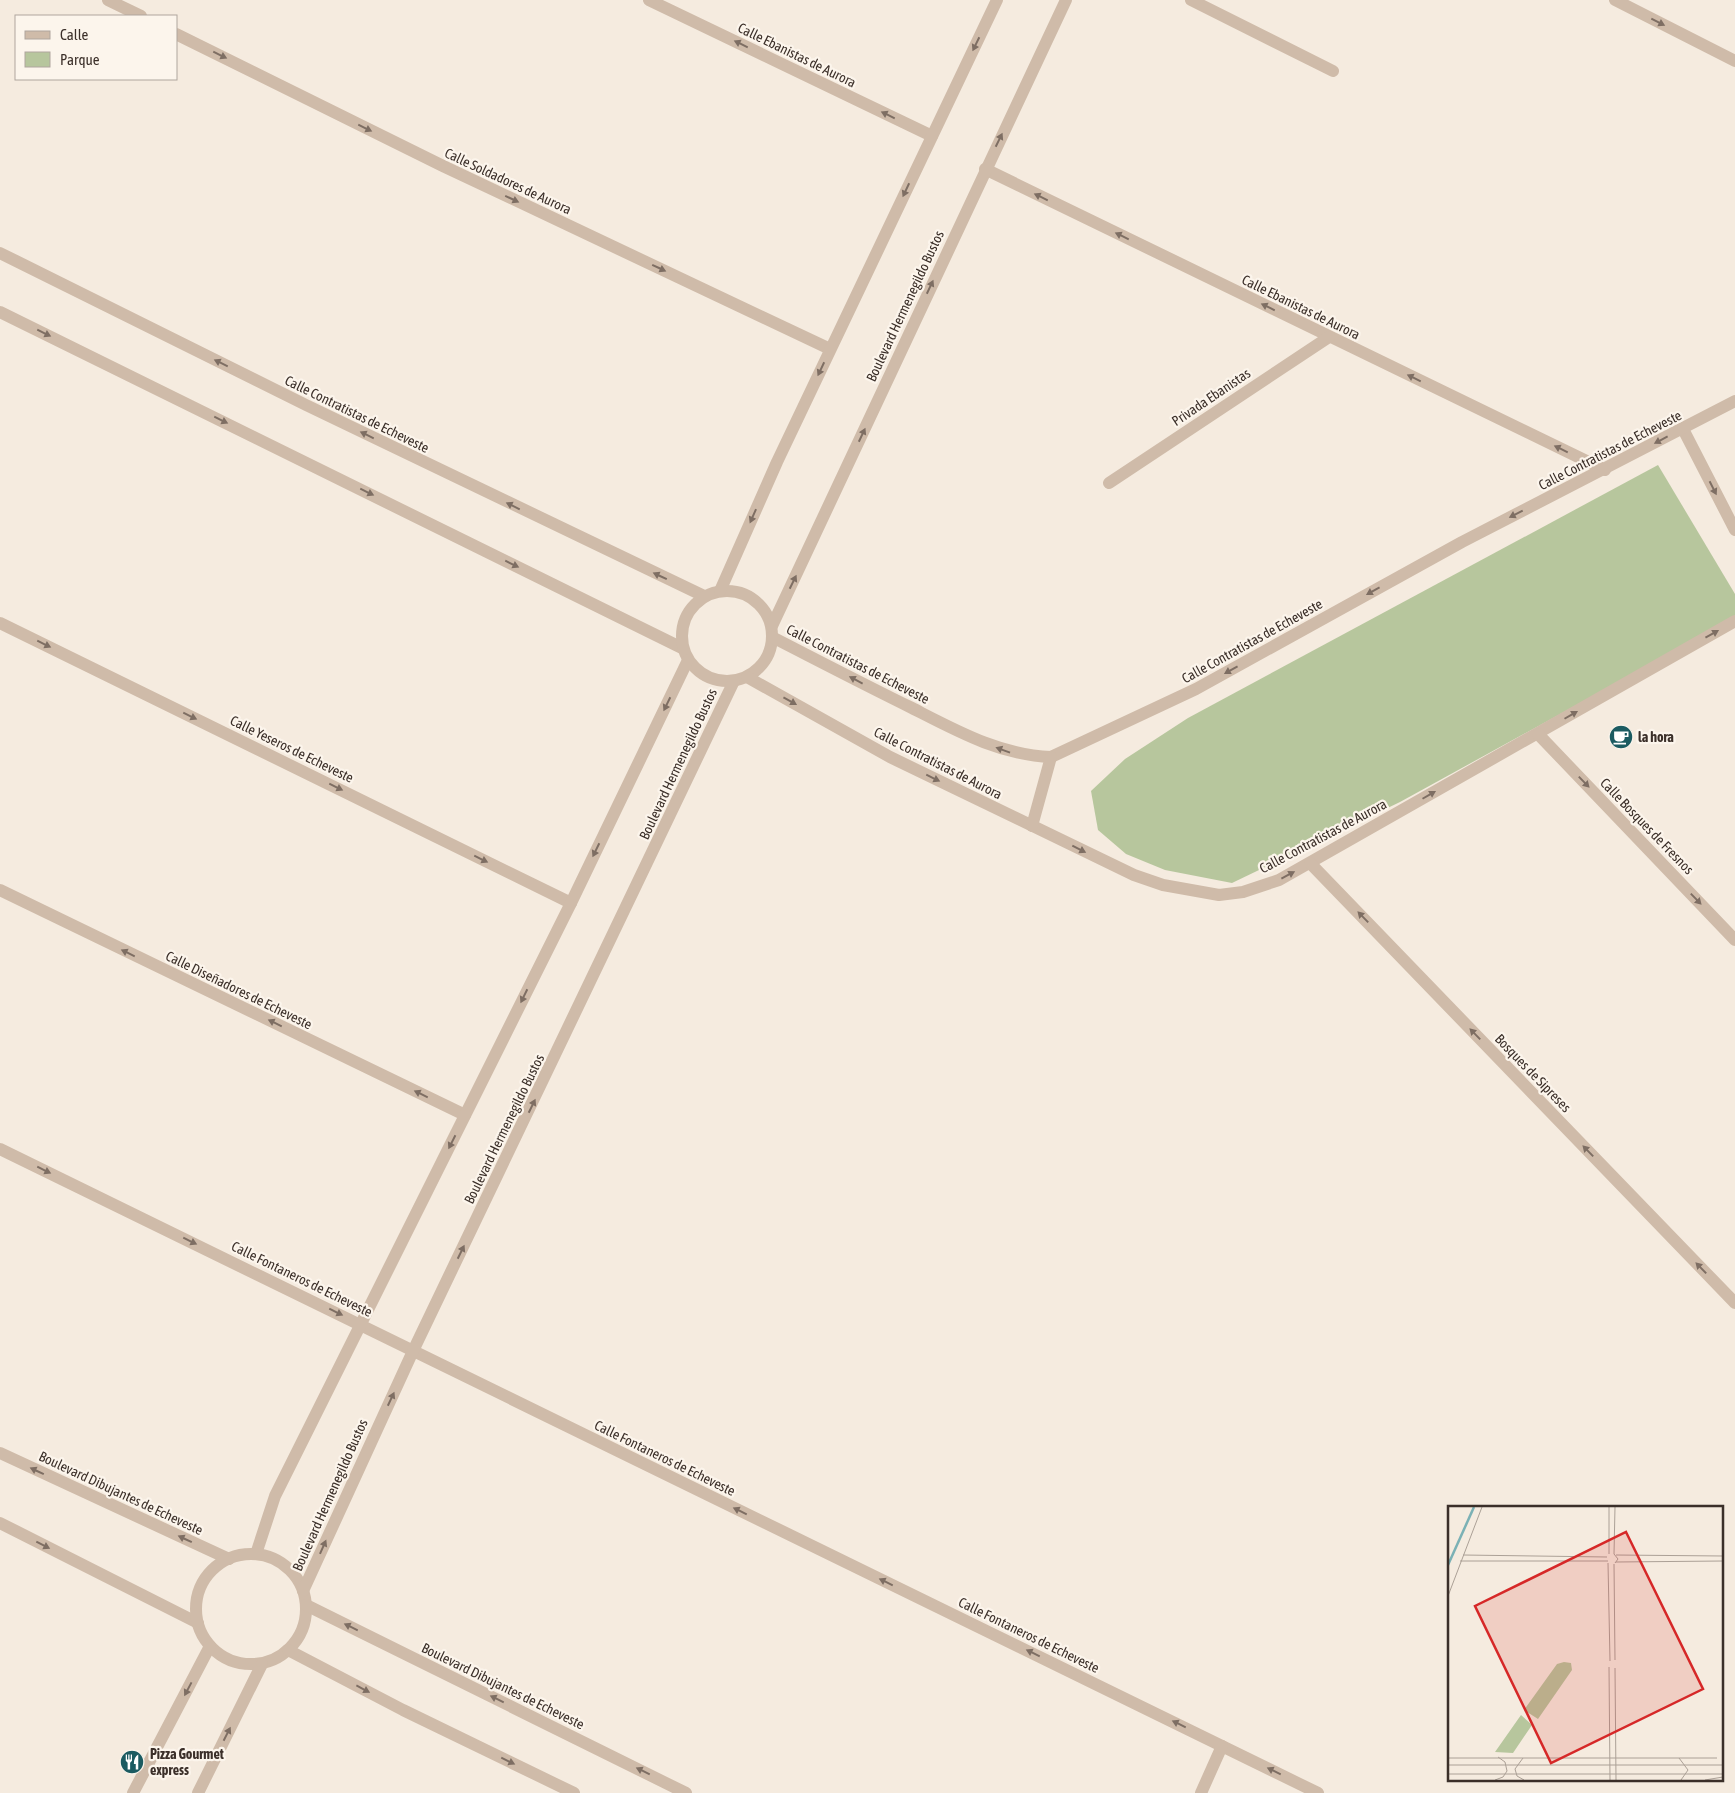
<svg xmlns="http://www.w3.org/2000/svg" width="1735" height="1793" viewBox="0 0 1735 1793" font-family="'Asap Condensed',sans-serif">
  <rect width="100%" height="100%" fill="#f5ebdf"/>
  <path fill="#b7c69d" d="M1658,465L1735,594V618L1400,802L1232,883L1165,870L1126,854L1098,830L1091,791L1125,759L1188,718Z"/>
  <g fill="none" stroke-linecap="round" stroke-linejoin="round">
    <g stroke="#cfbba9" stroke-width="12">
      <path d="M108,0L141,16"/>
      <path d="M649,0L932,136"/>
      <path d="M1191,0L1333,71"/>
      <path d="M1615,0L1735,61"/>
      <path d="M176,34L443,166L830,349"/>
      <path d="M985,169L1605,470"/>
      <path d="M0,253L306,405L704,596"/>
      <path d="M0,312L682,648"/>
      <path d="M1683,429L1735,530"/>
      <path d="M1109,483L1329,337"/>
      <circle cx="727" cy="636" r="45"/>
      <path d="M720,591L777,462L997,0"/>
      <path d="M0,623L571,903"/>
      <path d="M772,626L1066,0"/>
      <path d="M772,637C819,661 865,685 912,708C957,731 1000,755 1051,757L1196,689L1462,542L1735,401"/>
      <path d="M747,677L890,757L1134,875L1163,885L1219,895L1243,892L1279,880L1735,621"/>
      <path d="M1538,734L1735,940"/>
      <path d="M1032,826L1051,757"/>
      <path d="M1310,863L1735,1303"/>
      <path d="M0,890L465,1115"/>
      <path d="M0,1149L1318,1793"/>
      <path d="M0,1453L229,1559"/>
      <path d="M0,1523L198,1623"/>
      <path d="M256,1554L275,1496L571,903L688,660"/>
      <circle cx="251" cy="1609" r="55"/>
      <path d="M303,1591L413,1351L734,681"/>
      <path d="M306,1605L686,1793"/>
      <path d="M288,1650L403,1710L574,1793"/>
      <path d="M133,1793L210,1646"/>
      <path d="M198,1793L262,1664"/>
      <path d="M1201,1793L1222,1746"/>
    </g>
  </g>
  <defs><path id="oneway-solid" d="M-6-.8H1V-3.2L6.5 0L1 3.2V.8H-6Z" transform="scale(1.25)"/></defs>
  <g fill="#7e6e63">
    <use href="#oneway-solid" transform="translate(1658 22) rotate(27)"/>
    <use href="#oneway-solid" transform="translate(741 44) rotate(-154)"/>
    <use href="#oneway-solid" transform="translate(976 44) rotate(116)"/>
    <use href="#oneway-solid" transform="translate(220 55) rotate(26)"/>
    <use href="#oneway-solid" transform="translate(888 115) rotate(-154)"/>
    <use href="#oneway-solid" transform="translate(365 128) rotate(26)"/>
    <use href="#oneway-solid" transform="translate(999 140) rotate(-64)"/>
    <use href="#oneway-solid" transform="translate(906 190) rotate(115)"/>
    <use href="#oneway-solid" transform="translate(1041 197) rotate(-154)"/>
    <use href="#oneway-solid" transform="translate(512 199) rotate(25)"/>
    <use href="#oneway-solid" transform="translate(1122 236) rotate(-154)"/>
    <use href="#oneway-solid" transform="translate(659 268) rotate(25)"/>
    <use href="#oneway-solid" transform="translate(930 287) rotate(-65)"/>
    <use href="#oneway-solid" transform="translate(1268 307) rotate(-154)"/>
    <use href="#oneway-solid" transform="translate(44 333) rotate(26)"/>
    <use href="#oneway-solid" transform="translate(221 363) rotate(-154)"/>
    <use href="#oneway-solid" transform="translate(821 369) rotate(115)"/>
    <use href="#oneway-solid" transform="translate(1414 378) rotate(-154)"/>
    <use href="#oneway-solid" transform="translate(221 420) rotate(26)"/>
    <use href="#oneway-solid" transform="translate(367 435) rotate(-154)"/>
    <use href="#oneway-solid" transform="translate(862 435) rotate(-65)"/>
    <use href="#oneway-solid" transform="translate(1661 440) rotate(152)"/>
    <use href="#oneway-solid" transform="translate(1561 449) rotate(-154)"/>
    <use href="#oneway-solid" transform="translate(1713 488) rotate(63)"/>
    <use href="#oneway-solid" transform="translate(367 492) rotate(26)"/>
    <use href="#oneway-solid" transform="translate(513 506) rotate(-154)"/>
    <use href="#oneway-solid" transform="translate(1516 514) rotate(153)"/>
    <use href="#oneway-solid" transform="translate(753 516) rotate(114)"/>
    <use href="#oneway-solid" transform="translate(512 564) rotate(26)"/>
    <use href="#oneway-solid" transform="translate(660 576) rotate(-155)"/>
    <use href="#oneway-solid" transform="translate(793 582) rotate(-64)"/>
    <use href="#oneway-solid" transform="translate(1373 591) rotate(151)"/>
    <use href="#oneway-solid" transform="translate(1712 634) rotate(-29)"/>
    <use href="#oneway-solid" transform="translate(44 644) rotate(26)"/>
    <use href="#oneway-solid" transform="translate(1231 670) rotate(151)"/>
    <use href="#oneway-solid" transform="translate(856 680) rotate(-152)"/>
    <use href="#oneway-solid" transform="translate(790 701) rotate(29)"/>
    <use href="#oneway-solid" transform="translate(667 704) rotate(116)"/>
    <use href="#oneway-solid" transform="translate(1571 715) rotate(-30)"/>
    <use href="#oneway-solid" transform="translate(190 716) rotate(26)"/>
    <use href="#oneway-solid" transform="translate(1003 750) rotate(-160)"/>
    <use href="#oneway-solid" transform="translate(933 778) rotate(26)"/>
    <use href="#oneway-solid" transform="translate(1584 782) rotate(46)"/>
    <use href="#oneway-solid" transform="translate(336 787) rotate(26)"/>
    <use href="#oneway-solid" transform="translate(1429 795) rotate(-30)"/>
    <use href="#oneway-solid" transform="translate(1079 849) rotate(27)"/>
    <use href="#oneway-solid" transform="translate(596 850) rotate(116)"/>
    <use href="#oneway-solid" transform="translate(481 859) rotate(26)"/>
    <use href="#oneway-solid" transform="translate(1288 875) rotate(-28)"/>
    <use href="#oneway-solid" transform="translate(1696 899) rotate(46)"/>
    <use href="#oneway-solid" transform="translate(1363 917) rotate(-134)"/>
    <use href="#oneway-solid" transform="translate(128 953) rotate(-154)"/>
    <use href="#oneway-solid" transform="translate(524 996) rotate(116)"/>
    <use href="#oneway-solid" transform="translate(275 1023) rotate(-154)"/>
    <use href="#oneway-solid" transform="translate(1475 1034) rotate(-134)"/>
    <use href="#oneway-solid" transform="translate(421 1094) rotate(-154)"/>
    <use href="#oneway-solid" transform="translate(532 1106) rotate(-64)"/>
    <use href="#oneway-solid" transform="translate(452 1142) rotate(117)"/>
    <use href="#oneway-solid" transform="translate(1588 1151) rotate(-134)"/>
    <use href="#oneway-solid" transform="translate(44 1170) rotate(26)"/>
    <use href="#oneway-solid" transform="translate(190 1241) rotate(26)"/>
    <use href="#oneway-solid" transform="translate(461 1252) rotate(-64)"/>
    <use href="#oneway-solid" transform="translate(1701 1268) rotate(-134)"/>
    <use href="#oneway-solid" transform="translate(336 1312) rotate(26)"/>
    <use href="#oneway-solid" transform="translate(391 1399) rotate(-65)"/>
    <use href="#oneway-solid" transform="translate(37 1471) rotate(-155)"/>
    <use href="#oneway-solid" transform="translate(740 1511) rotate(-154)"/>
    <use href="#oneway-solid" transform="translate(185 1539) rotate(-155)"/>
    <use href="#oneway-solid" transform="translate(43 1545) rotate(27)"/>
    <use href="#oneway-solid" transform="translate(323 1547) rotate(-66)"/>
    <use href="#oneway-solid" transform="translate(886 1582) rotate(-154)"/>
    <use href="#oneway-solid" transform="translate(351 1627) rotate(-154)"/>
    <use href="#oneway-solid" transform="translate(1033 1653) rotate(-154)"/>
    <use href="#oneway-solid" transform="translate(188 1689) rotate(118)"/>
    <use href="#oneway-solid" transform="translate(363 1689) rotate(28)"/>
    <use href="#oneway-solid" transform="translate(497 1699) rotate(-154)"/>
    <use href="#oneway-solid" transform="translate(1179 1724) rotate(-154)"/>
    <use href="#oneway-solid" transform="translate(227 1734) rotate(-63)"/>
    <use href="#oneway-solid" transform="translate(508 1761) rotate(26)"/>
    <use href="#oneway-solid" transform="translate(643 1771) rotate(-154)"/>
    <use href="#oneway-solid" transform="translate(1274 1771) rotate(-154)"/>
  </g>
  <defs>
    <g id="cafe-disc" transform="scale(1.25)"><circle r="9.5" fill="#1b5b61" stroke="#fcf5ec"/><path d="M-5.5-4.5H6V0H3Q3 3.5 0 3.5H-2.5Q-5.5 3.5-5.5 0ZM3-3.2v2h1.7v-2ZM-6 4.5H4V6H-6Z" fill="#fff"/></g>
    <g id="restaurant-disc" transform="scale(1.25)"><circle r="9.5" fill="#1b5b61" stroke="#fcf5ec"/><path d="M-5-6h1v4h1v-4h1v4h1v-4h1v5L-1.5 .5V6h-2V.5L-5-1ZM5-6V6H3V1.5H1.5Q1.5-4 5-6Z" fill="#fff"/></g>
  </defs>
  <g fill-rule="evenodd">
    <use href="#cafe-disc" x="1621" y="737"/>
    <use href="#restaurant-disc" x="132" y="1762"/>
  </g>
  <g text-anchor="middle" stroke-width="4.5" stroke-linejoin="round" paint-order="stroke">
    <g font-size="14" fill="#3b2f29" stroke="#fcf5ec">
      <text transform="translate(797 55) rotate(26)" y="5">Calle Ebanistas de Aurora</text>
      <text transform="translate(508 181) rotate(25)" y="5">Calle Soldadores de Aurora</text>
      <text transform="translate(905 306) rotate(-65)" y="5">Boulevard Hermenegildo Bustos</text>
      <text transform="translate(1301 307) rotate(26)" y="5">Calle Ebanistas de Aurora</text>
      <text transform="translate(1211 397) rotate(-34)" y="5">Privada Ebanistas</text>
      <text transform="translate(357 414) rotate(26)" y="5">Calle Contratistas de Echeveste</text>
      <text transform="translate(1610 450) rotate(-27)" y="5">Calle Contratistas de Echeveste</text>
      <text transform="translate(1252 641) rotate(-29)" y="5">Calle Contratistas de Echeveste</text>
      <text transform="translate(858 664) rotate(27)" y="5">Calle Contratistas de Echeveste</text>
      <text transform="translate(292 749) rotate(26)" y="5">Calle Yeseros de Echeveste</text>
      <text transform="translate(938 763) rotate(27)" y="5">Calle Contratistas de Aurora</text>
      <text transform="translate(678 764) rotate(-65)" y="5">Boulevard Hermenegildo Bustos</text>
      <text transform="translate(1647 826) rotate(46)" y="5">Calle Bosques de Fresnos</text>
      <text transform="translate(1323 836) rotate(-28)" y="5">Calle Contratistas de Aurora</text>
      <text transform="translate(239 990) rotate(26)" y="5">Calle Diseñadores de Echeveste</text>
      <text transform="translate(1533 1073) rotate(46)" y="5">Bosques de Sipreses</text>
      <text transform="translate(504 1129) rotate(-64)" y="5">Boulevard Hermenegildo Bustos</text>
      <text transform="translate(302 1279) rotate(26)" y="5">Calle Fontaneros de Echeveste</text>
      <text transform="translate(665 1458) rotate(26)" y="5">Calle Fontaneros de Echeveste</text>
      <text transform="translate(121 1493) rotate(25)" y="5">Boulevard Dibujantes de Echeveste</text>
      <text transform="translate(330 1495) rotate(-66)" y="5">Boulevard Hermenegildo Bustos</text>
      <text transform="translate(1029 1635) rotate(26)" y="5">Calle Fontaneros de Echeveste</text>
      <text transform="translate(503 1686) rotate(26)" y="5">Boulevard Dibujantes de Echeveste</text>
    </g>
    <g font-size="14" font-weight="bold" fill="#3b2f29" stroke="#fcf5ec" text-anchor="start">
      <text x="1638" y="742">la hora</text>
      <text x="150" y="1759">Pizza Gourmet<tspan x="150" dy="16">express</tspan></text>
    </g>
  </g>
  <g transform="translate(1448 1506)">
    <rect width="275" height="275" fill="#f5ebdf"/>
    <path d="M116,156L123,157L124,164L90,213L76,204L109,158ZM73,209L84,219L65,247L47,246Z" fill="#b7c69d"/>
    <path fill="none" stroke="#7bb1b5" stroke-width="2.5" d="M0,59L26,1"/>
    <path fill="none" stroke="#aba096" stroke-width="1" d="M161,48V1M15,49L159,51M168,49L275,50M12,55H160M168,56L275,55M160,57L162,155M167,57L170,53L166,48L167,1M166,58L167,154M0,90L34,1M161,161L162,274M167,162L168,274M0,252H269M75,252L67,263L69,270L76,274M231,252L240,264L233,274M0,259H275M0,268H275M47,274L55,271L59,265L57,256L50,251M257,274L275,271"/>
    <path fill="#d62828" fill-opacity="0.15" stroke="#d62828" stroke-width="2.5" d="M178,26L255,183L103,257L27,100Z"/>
    <rect width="275" height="275" fill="none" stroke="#3b2f29" stroke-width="2.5"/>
  </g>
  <rect x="15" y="15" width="162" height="65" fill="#fcf5ec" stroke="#afa69e"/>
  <rect x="25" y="31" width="25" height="8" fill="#cfbba9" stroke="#afa69e"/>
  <text x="60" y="40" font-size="15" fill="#3b2f29">Calle</text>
  <rect x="25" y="52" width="25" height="15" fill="#b7c69d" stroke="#afa69e"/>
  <text x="60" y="65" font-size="15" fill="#3b2f29">Parque</text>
</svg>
